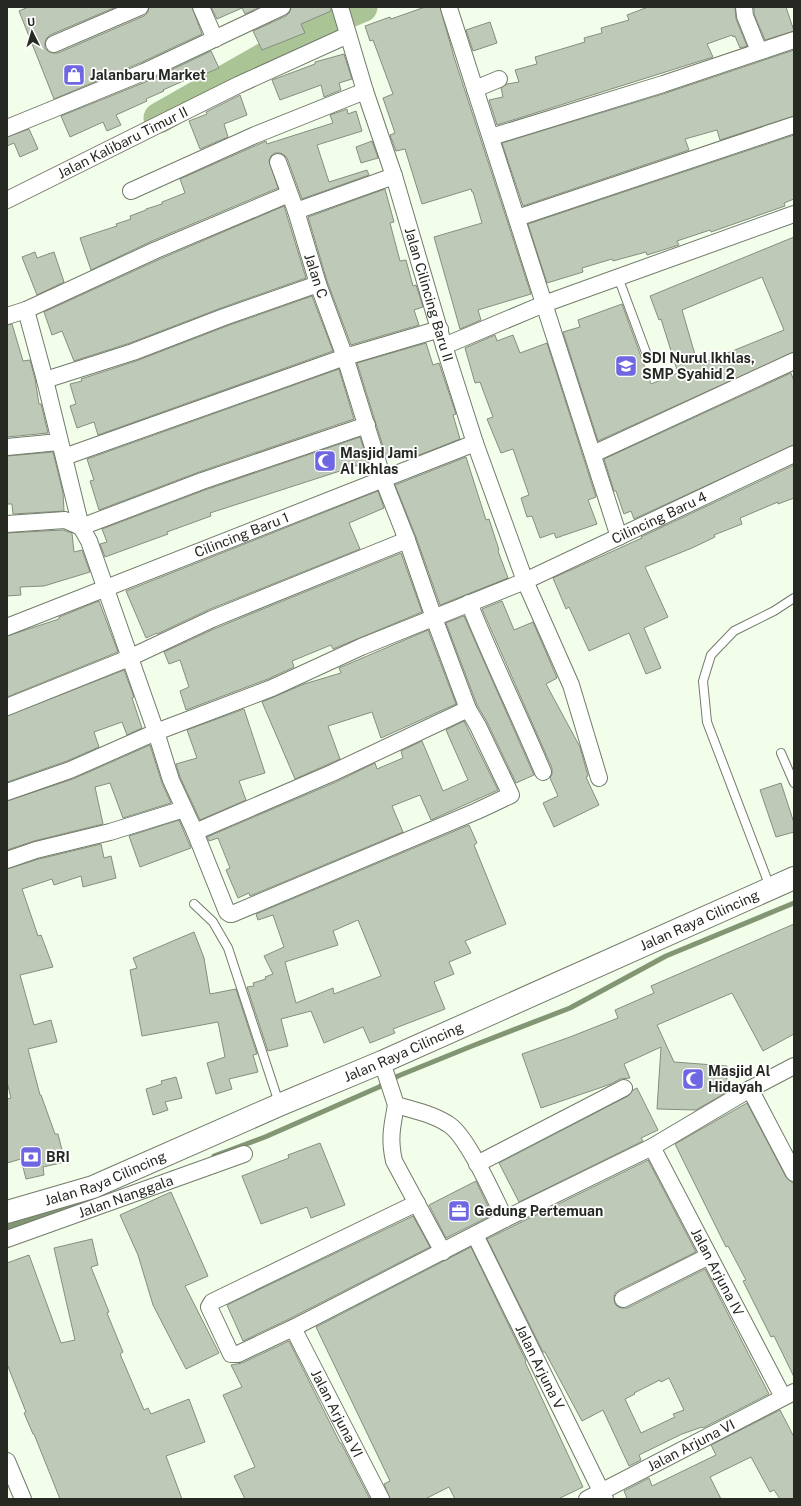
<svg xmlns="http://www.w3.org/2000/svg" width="801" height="1506" viewBox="0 0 801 1506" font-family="'Public Sans',sans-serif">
  <rect width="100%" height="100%" fill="#f2fdea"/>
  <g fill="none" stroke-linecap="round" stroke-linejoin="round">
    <g stroke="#829673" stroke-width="5">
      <path d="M214,1156L265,1137L379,1087L398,1076L472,1046L570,1008L666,956L794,903"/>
      <path d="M7,1227L92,1200"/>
    </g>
    <path stroke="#aac496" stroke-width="31" d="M159,118L333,19L362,7"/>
  </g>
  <g fill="#bfc9b7" stroke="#858f7e" fill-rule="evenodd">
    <path d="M28,7H116L50,35L46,39L45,43V48L49,52L53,53H58L144,16L148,12L149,7H192L202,34L140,63L54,99L19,11Z"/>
    <path d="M211,7H260L245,14L242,8L217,19Z"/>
    <path d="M291,7H331V11L301,24L305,33L262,50L253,31L286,16L290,12Z"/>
    <path d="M425,7H440L454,57L531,294L478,310L481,320L460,329L434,237L482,223L473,192H472L471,189L422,204L405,149L396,151L390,135L395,133L383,98L393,94L373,40L370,41L365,26L390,17L391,19Z"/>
    <path d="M648,7H735L736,19L747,46L740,48L735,36L733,37L732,35L707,44L713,57L497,125L489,100L503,97L501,88L507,84L519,82L515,70L537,64L535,57L585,42L584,38L602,33L601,28L629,20L627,15Z"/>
    <path d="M754,7H786L794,31L765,40L754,14Z"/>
    <path d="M490,22L497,43L473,51L466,30Z"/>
    <path d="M794,50V116L720,140L717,130L685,139L689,150L523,206L502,143L666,93Z"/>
    <path d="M211,51L219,68L207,73L206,71L163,90L164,91L146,99L147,101L116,115L121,125L107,131L103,122L70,137L61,116L148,81Z"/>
    <path d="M344,54L352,79L339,83L341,90L324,97L321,85L280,100L272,80L315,64V62Z"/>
    <path d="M240,95L247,115L224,124L228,137L200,149L189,121L207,114L206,112Z"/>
    <path d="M347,109L348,114L356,111L362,131L317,145L329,182L367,170L369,175L302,199L287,158L284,155L280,153H275L271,156L269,161L278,188L152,241L91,270L80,238L117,226L116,224L131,219L130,216L146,210V209L162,204V202L185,193L180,179L266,141L267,144L333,123L330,115Z"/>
    <path d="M29,129L38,149L20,157L14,143L7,146V137Z"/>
    <path d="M794,135V199L784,203L785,206L711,232L710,230L677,241L679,245L647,255L646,252L613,261L612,259L582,268L583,272L547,283L528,224Z"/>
    <path d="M372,141L378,158L361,163L356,147Z"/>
    <path d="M385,189L394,222L390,223L400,261L406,260L413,286L416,285L423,307L414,310L419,325L351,345L327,281L308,217Z"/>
    <path d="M284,206L306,278L221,308L130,343L74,361L62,331L52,335L44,312L160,259Z"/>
    <path d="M794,237V352L598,441L563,332L580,327L578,320L622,304L651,384L678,373L661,319L659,320L650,296ZM762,277L784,330L698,365L682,310Z"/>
    <path d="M35,252L37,258L54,252L64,282L37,295L22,257Z"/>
    <path d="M312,296L333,351L98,435L94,422L77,428L70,406L76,404L70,384L82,381L81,379L136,361L227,326Z"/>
    <path d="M12,324L23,361L30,360L35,379L39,404H41L48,433L7,437V325Z"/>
    <path d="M495,335L497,341L513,335L520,353L547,343L596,497L588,500L597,524L556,538L554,533L540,538L532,516L527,517L521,498L529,495L513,449L501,453L487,419L493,417L480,382L475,383L465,348Z"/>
    <path d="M426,343L433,365L439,363L456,414L453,415L460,439L409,459L406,450L386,456L357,363Z"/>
    <path d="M339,369L354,419L199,472L99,510L90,481L94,480L87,459Z"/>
    <path d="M791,373L794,381V445L634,519L631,511L624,514L616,491H614L604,459Z"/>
    <path d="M360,437L368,462L210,513L211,516L167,532L168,534L105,557L100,544L107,542L102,529L205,490Z"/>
    <path d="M53,452L63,493L64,511L13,514L12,504H7V456Z"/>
    <path d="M466,457L486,520L489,519L499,550L498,551L508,578L440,605L416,537L395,485Z"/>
    <path d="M794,465V498L778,504V502L740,518L742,524L714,535L715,537L692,548L645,567L668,617L644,628L661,668L646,674L629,633L589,651L569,607L566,609L553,578L642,538L641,537Z"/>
    <path d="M378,491L384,508L349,523L360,549L208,610L157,634V633L146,638L126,591Z"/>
    <path d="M63,530L72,533L74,552L82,550L90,572L44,586L20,587L21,595L7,596V533Z"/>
    <path d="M401,553L422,612L333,649L331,645L292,661L294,667L268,679L186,710L180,691L189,687L180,660L169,664L164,652L216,628Z"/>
    <path d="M99,601L118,652L7,697V636L59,619V617Z"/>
    <path d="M502,601L514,630L533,622L557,678L546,684L580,747L588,776L586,777L599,805L554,827L543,803L558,796L550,778L552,774V768L482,609Z"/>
    <path d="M464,616L534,775L516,783L487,722L477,705L446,623Z"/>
    <path d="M428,630L456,704L381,738L372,712L328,726L340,759L295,779L262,702L304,684L341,673L339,668Z"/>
    <path d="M124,670L134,697L132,698L142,728L127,735L122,722L94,732L99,747L67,761L7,782V716Z"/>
    <path d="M244,709L265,773L239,781L246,800L200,820L180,777L176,764L197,758L187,730Z"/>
    <path d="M464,721L498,790L431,820L420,795L392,806L403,832L250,896L249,893L238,898L226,870L230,868L218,838L209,841L207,837L336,782L375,763L377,769L403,758L401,751L422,741L443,791L468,780L446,730Z"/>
    <path d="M150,745L162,783L171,803L123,818L110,783L95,787L103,824L34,841L7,850V801L73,779Z"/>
    <path d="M781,783L794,823V832L776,837L760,790Z"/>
    <path d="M179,820L191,848L140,867L129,836Z"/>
    <path d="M469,825L477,843L474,845L506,924L465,941L471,953L449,962L454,974L434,982L445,1009L393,1029L395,1033L370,1043L363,1027L324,1043L311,1011L281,1019L288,1046L268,1051L247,987L254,986L253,983L266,979L265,977L273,974L264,956L284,947L273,915L258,920L256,914ZM358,920L381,976L334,994L333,988L296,1003L285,962L338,945L333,931Z"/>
    <path d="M101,844L104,858L111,856L116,878L83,887L81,876L54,885L52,879L22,889L38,936L41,935L53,967L20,975L34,1025L51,1020L57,1042L28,1049L40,1095H41L55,1134H58L65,1162L43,1167L44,1175L26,1179L21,1159L7,1163V1099L11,1098L7,1082V869L39,859Z"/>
    <path d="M794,924V1034L763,1051L732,993L657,1025L674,1062L727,1066V1092L696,1110L657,1109L661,1047L624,1064L630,1078L620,1079L611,1084L541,1108L522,1054L570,1037L618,1018L615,1010L654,993L651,986Z"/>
    <path d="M194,932L204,958L210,994L236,989L257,1054L253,1055L258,1072L229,1079L232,1089L216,1094L207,1063L225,1057L218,1022L142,1036L130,970L137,968L133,958Z"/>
    <path d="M176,1077L182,1098L165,1102L168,1110L153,1115L146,1089L162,1084L161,1081Z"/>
    <path d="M637,1088L658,1130L641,1138L643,1141L519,1202L499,1163L628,1096L633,1090Z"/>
    <path d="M747,1103L786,1177L794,1184V1377L774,1336L771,1337L743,1281L746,1280L728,1246L726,1247L675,1144Z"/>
    <path d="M320,1143L345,1205L311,1218L307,1207L261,1224L242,1176L289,1158L288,1155Z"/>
    <path d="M648,1160L696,1252L619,1290L615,1293L614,1298L615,1304L618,1307L622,1308H627L705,1269L769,1394L703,1428L702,1427L682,1434L639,1455L641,1460L629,1466L603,1410L582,1421L545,1352H543L487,1239ZM669,1378L684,1410L673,1414L675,1417L641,1433L625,1399L635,1394L634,1393L660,1380L661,1382Z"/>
    <path d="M476,1181L492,1215L446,1238L429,1205Z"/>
    <path d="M171,1192L208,1276L185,1286L219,1353L186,1369L153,1305L138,1255L120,1215Z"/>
    <path d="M413,1216L430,1247L289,1319L243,1341L227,1305Z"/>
    <path d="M92,1239L98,1265L91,1267L109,1312L107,1313L123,1352L120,1354L144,1410L148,1408L151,1414L189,1399L205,1442L166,1456L182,1499H60L34,1434H33L24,1413L26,1412L7,1364V1263L29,1255L61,1343L75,1340L54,1248Z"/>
    <path d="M471,1247L526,1361L525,1362L583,1487L558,1499H455L449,1487L425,1499H390L384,1484L390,1481L316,1327Z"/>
    <path d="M289,1341L340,1443H341L370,1499H245L234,1476L255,1467L223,1395L242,1387L231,1365L242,1363Z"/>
    <path d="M780,1410L794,1437V1499H780L774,1490L770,1492L751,1457L710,1477L721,1499H624L627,1498L624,1491L649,1478L652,1486L716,1455L711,1445Z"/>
  </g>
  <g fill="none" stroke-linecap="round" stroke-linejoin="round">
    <g stroke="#727b6a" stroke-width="10">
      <g id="lane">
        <path d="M618,277L647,355"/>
        <path d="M781,753L794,783"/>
        <path d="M770,887L707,722L703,681L711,655L734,631L774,611L794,598"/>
        <path d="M194,904L213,922L228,948L279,1103"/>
      </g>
    </g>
    <g stroke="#727b6a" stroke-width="18">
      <g id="street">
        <path d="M201,7L215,39"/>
        <path id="s1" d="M340,7L365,91L394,176L444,346L475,443L525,581L571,685L599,778"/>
        <path d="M744,7L745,16L759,51"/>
        <path d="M449,8L619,537"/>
        <path d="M54,44L140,7"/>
        <path d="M475,89L499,79"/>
        <path d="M7,128L144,72L282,7"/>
        <path d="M491,137L663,84L794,40"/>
        <path d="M131,191L255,135L365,91"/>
        <path id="s2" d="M7,200L238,85L348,35"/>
        <path d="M296,211L394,176"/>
        <path d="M517,218L794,125"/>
        <path d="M26,310L45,380L81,527L89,541L156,732L171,780L195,832L227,912L230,914H232L477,811L511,795L478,726L468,709L434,618L407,540L383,479L345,357L318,284L296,211L278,162"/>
        <path d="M7,316L26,310L156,250L289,194"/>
        <path d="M444,346L544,304L794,214"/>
        <path d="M45,380L133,352L224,317L318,284"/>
        <path d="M7,447L59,442"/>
        <path d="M593,454L794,361"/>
        <path d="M64,457L345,357L440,329"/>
        <path d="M7,524L65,520L81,527L202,481L367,425"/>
        <path d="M469,603C492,660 519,715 543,772"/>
        <path id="s3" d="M7,627L475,443"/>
        <path d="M7,707L129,658L212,619L407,540"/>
        <path id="s4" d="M7,792L70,770L156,732L272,688L361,647L525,581L794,454"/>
        <path d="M195,832L332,773L468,709"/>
        <path d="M7,860L36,850L110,832L184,809"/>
        <path d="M382,1062L396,1105C414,1110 432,1114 448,1124C467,1135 494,1197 505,1219"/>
        <path d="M750,1089L794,1173"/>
        <path d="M396,1105C392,1127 389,1139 394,1161L443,1252"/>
        <path id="s5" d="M652,1147L783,1397"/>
        <path d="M477,1164L624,1088"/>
        <path d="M417,1203L212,1302L209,1307L231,1354H238L293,1328L505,1219L652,1147L750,1089L794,1066"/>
        <path id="s6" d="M475,1235L605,1499"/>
        <path id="s7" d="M7,1239L244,1154"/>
        <path d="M623,1299L709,1256"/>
        <path id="s8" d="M293,1328L381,1499"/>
        <path d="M7,1461L23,1499"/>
        <path id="s9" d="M587,1499L794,1392"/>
      </g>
    </g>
    <g stroke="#727b6a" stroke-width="24">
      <g id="secondary">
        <path id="s10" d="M7,1212L93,1187L279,1105L382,1062L794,878"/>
      </g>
    </g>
    <use href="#lane" stroke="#fff" stroke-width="8"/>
    <use href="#street" stroke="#fff" stroke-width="16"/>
    <use href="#secondary" stroke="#fff" stroke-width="22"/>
  </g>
  <defs>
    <g id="shop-square" transform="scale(1.15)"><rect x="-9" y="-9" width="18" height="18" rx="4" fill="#6f67e1" stroke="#fff"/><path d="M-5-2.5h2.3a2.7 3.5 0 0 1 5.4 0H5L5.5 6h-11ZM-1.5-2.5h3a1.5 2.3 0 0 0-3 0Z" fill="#fff"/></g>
    <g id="school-square" transform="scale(1.15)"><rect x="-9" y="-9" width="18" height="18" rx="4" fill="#6f67e1" stroke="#fff"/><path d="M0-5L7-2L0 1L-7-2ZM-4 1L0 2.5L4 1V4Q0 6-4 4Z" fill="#fff"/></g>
    <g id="mosque-square" transform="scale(1.15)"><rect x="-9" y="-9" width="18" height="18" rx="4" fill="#6f67e1" stroke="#fff"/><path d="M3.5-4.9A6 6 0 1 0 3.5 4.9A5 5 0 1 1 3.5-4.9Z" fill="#fff"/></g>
    <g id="bank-square" transform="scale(1.15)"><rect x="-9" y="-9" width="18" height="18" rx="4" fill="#6f67e1" stroke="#fff"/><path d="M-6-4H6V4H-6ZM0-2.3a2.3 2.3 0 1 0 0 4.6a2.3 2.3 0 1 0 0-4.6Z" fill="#fff"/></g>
    <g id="office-square" transform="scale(1.15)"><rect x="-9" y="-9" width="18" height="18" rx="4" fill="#6f67e1" stroke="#fff"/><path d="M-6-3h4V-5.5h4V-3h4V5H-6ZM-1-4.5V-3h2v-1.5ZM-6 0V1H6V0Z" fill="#fff"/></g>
  </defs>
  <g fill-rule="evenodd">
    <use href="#shop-square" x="74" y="75"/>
    <use href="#school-square" x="626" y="366"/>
    <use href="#mosque-square" x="325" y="461"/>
    <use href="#mosque-square" x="693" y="1079"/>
    <use href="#bank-square" x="31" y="1157"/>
    <use href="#office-square" x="459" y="1211"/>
  </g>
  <g text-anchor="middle" stroke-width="3.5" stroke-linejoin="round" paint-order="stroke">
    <g font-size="14" font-weight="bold" fill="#252922" stroke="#fff" text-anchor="start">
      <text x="90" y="80">Jalanbaru Market</text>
      <text x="642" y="363">SDI Nurul Ikhlas,<tspan x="642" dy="16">SMP Syahid 2</tspan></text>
      <text x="340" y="458">Masjid Jami<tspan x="340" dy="16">Al Ikhlas</tspan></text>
      <text x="708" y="1076">Masjid Al<tspan x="708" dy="16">Hidayah</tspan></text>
      <text x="46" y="1162">BRI</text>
      <text x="474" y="1216">Gedung Pertemuan</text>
    </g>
    <g font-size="14" fill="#252922" stroke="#fff">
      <text dy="5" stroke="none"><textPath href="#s2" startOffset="129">Jalan Kalibaru Timur II</textPath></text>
      <text transform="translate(316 276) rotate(72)" y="5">Jalan C</text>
      <text dy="5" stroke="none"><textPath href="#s1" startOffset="301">Jalan Cilincing Baru II</textPath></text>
      <text dy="5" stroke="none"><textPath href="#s4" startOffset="708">Cilincing Baru 4</textPath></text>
      <text dy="5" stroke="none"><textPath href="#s3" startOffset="252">Cilincing Baru 1</textPath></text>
      <text dy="5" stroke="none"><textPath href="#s10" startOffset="752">Jalan Raya Cilincing</textPath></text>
      <text dy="5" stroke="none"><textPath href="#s10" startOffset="428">Jalan Raya Cilincing</textPath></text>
      <text dy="5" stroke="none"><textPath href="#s10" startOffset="104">Jalan Raya Cilincing</textPath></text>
      <text dy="5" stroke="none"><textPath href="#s7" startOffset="126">Jalan Nanggala</textPath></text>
      <text dy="5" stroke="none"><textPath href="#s5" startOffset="141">Jalan Arjuna IV</textPath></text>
      <text dy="5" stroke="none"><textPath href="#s6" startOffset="147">Jalan Arjuna V</textPath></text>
      <text dy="5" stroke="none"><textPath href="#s8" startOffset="96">Jalan Arjuna VI</textPath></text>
      <text dy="5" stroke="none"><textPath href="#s9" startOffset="117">Jalan Arjuna VI</textPath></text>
    </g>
  </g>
  <rect width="801" height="1506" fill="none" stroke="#252922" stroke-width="16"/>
  <g transform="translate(32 32) rotate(355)" stroke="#ffffff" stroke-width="3" paint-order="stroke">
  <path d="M0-3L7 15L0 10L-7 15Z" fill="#252922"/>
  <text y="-6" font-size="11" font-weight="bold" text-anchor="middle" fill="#252922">U</text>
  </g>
</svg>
